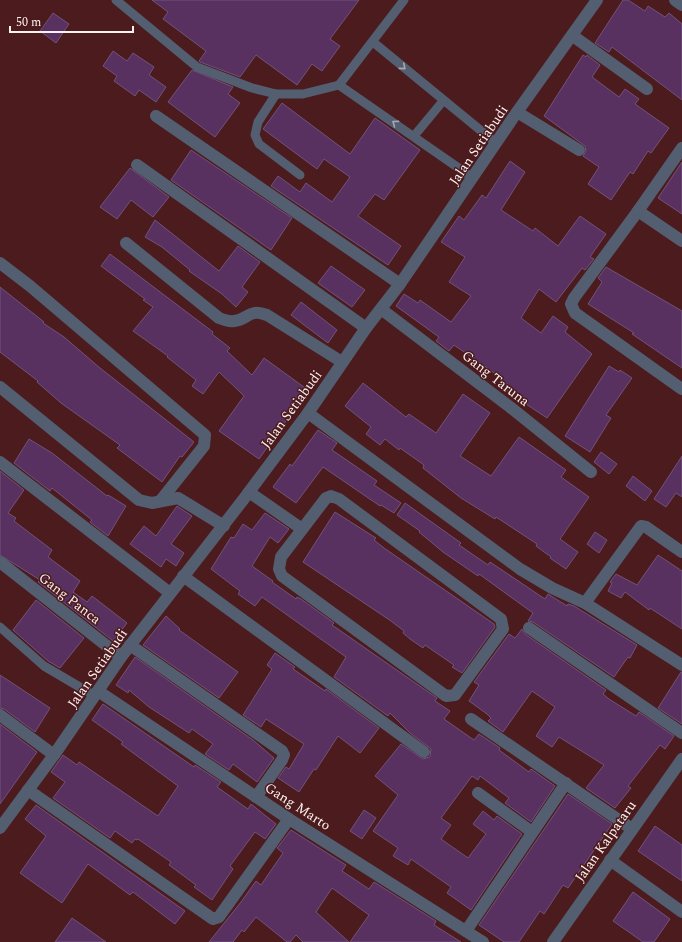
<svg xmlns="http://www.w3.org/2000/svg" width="682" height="942" viewBox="0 0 682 942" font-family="Spectral,serif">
  <rect width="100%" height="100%" fill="#4b1b1d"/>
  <g fill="#583161" stroke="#72527a">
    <path d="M152,0H359L330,39L340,46L322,71L312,64L297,85L256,55L240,77L200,62L199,61L206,51L163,19L168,12Z"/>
    <path d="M623,0H628L645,11L648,6L665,17L669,13L682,24V100L612,47L609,52L595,43Z"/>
    <path d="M53,13L69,24L56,43L40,31Z"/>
    <path d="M113,51L127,61L133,53L154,67L149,75L166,87L156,102L139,90L135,96L114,81L117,76L103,66Z"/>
    <path d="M583,55L586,57L587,55L600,65L592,77L619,97L625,89L639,99L635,104L669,128L651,153L648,151L633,174L630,172L611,200L588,184L599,167L583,156L586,151L585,146L544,116Z"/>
    <path d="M192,70L233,87L228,94L240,103L215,137L168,102Z"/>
    <path d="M282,103L350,154L375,118L420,150L384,200L375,194L358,216L401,246L388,265L271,186L278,176L300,192L306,183L332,202L350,177L324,159L317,169L263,129Z"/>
    <path d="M191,150L292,218L271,250L171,180Z"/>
    <path d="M510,161L525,172L501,210L533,231L535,228L558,246L580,216L606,234L590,257L594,259L585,270L582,268L556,302L539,289L521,318L541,333L553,316L568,327L565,332L592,354L547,418L499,386L503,379L454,345L449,351L436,341L439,337L396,306L404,294L418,303L420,300L451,322L471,296L449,282L465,257L441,242L459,216L464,220L482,195L486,198Z"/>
    <path d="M682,162V214L658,198Z"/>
    <path d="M130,168L169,197L153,217L131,200L117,219L100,207Z"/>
    <path d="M155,220L219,271L238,246L260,262L242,287L248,292L236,307L222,294L189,271L190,270L162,247L145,237Z"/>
    <path d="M110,254L213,332L212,334L230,348L227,351L252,375L264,358L308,390L259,459L219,431L244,396L240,392L219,372L203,394L192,386L196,380L167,357L168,356L133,331L153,307L143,300L145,299L101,266Z"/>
    <path d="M331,266L365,290L352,307L318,283Z"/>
    <path d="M606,267L682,311V368L632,334L634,333L588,304L602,282L598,278Z"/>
    <path d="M0,287L44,322L43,323L64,337L100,368L194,442L182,457L180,456L162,482L117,448L120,445L61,403L37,382L38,381L0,352Z"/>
    <path d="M301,302L337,330L328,343L291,315Z"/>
    <path d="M609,366L619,372L620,370L632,378L606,415L611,418L590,452L565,436Z"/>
    <path d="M363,383L406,417L409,414L436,433L463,394L490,413L460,456L491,476L519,437L566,470L561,477L589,497L560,539L578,552L566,569L550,558L551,557L536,546L537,544L496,517L495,519L461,498L423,468L424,465L400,448L399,450L385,439L380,445L366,434L371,427L345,406Z"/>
    <path d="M318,430L337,443L332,450L377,481L374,485L401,503L394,513L381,505L380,506L323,467L296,503L273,487L290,464L292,466Z"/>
    <path d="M29,439L52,453L107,496L108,495L126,506L108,536L90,522L92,520L52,488L50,491L14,463Z"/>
    <path d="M601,452L617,464L609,474L594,462Z"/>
    <path d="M682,456V497L676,493L666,507L654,499Z"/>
    <path d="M0,471L24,490L8,513L16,518L14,521L52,550L48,557L80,581L73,592L87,602L92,596L127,623L113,641L38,582L40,580L0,555Z"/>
    <path d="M633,476L652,491L645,501L626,486Z"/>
    <path d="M405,503L461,543L459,545L488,565L490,562L545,599L548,594L567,606L568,604L574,606L637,645L630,658L628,657L614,677L533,622L528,621L533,613L479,574L478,576L443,552L419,532L420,531L397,515Z"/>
    <path d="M177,506L192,516L171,544L184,553L176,566L166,559L161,567L130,544L144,526L156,536Z"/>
    <path d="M335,512L376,538L374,540L384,548L494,624L495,627L462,673L452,667L454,665L425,645L423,648L410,639L403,633L404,631L391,621L303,562Z"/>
    <path d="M265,513L289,529L278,543L270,537L252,566L273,581L272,582L296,599L297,597L301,599L334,623L332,625L437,698L435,701L450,711L444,719L474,740L479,734L500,748L499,750L529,772L531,769L555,786L531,822L505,803L509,798L480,776L478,780L472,776L441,818L451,825L441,839L468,858L486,834L473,824L483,811L494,820L497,816L522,834L471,910L447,893L451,887L411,859L408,865L393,856L398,848L373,831L398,795L375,776L401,744L423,759L430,757L431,749L410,733L390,713L388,716L334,677L346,657L262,597L255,606L238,594L240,591L211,569L231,537L234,538L243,524L252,530Z"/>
    <path d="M595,532L607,540L599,553L587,544Z"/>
    <path d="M658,555L682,571V629L650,608L649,610L625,592L621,598L608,591L612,583L610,582L616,574L637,585Z"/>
    <path d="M36,600L84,638L60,668L48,661L13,630Z"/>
    <path d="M166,616L180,629L179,630L238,672L219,698L143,645Z"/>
    <path d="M522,629L525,634L606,690L603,694L609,699L636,716L639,712L674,736L665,749L660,745L628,786L631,788L615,808L586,788L604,765L559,737L552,747L536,736L555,707L532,691L503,732L488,721L491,718L487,714L469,701L479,685L474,682L509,634L515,638Z"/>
    <path d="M275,653L295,667L293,669L325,691L326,689L379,728L360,753L338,736L316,770L314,769L299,792L278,778L286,767L289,769L304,744L266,719L261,727L243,715L272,669L267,665Z"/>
    <path d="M135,657L253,740L274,758L257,782L233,764L229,770L205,754L213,744L192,729L189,733L149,707L129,690L128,693L116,685Z"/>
    <path d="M681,672H682V724L658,708Z"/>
    <path d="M0,675L50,708L35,732L4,709L0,708Z"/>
    <path d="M103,704L194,767L195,765L221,782L217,787L248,809L251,804L276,824L265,839L255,832L230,866L233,869L212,900L194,887L196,885L169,865L171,862L138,839L137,840L135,839L132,843L115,831L110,838L53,798L65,782L51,772L63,755L77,765L79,762L158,816L178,786L121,744L123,742L92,720Z"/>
    <path d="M0,724L37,752L0,804Z"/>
    <path d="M568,794L612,824L568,888L563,885L544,914L540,911L519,942H504L479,925Z"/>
    <path d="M36,805L185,911L175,924L133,892L130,895L88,864L62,903L20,873L46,836L25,819Z"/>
    <path d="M364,810L376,818L362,839L350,831Z"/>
    <path d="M655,826L682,845V881L638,851Z"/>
    <path d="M291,830L346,865L342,871L369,889L374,882L436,921L434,925L461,942H350L369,915L332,888L316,912L349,942H303L296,935L290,942H287L256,917L244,932L242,930L233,942H209L241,902L256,881L261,885L283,853L277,848Z"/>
    <path d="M633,892L670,919L654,942H643L613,921Z"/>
    <path d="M72,918L106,942H55Z"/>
  </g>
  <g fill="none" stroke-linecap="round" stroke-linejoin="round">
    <g stroke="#535e71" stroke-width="9">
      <path d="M116,0L197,67L252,88L276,94H303L339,85L404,0"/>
      <path d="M373,42L496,143"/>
      <path d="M339,85L473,178"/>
      <path d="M276,94L258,122L255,135L259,144L300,175"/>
      <path d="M414,136L443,101"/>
      <path d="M0,627L44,666L95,696"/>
    </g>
    <g stroke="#535e71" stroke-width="12">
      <path d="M675,0L682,5"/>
      <path d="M573,36L647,89"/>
      <path d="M517,112L579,150"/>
      <path d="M156,116L400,284"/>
      <path d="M682,148L638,211L574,298L571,304L575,313L682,389"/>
      <path d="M137,165L366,328"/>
      <path d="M638,211L682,241"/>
      <path d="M126,243L219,318C224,320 229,322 234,321C248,320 248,308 267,315L342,362"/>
      <path d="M0,263L30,286L205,435L204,446L161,500"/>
      <path d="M381,309L510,407L591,472"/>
      <path d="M0,387L139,500L152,503L178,498L224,526"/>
      <path d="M308,413L520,569L552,588L585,603L682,665"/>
      <path d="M0,462L170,593"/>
      <path d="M249,492L302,529"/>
      <path d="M331,496L339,499L501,619L503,629L455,695L446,696L282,576L279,569L281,557L326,498Z"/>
      <path d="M0,562L121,657"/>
      <path d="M183,576L424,752"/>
      <path d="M585,603L641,526L646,527L682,552"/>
      <path d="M529,628L682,733"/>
      <path d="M130,645L282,751L284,755L282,760L256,797"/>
      <path d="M98,691L289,819L483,942"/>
      <path d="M0,715L54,755"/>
      <path d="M471,719L632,829"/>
      <path d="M28,790L213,919L219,917L221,914L289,819"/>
      <path d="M478,793L532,832"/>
      <path d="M610,860L682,912"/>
      <path d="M466,931L566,783"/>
      <path d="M553,942L682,759"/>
    </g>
    <path stroke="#535e71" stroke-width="12" d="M0,828L54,755L121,657L243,500L308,413L366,328L400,284L517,112L597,0"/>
  </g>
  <defs><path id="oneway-chevron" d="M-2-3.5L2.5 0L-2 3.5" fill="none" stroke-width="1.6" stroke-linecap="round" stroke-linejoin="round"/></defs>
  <g stroke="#a8a8b0">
    <use href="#oneway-chevron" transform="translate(403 67) rotate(40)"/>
    <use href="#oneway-chevron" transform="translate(395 123) rotate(-144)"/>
  </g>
  <g text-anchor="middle" stroke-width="3" stroke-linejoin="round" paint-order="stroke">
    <g font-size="14" fill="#fef1f0" stroke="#4b1b1d">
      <text transform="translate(478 145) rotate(-56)" y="5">Jalan Setiabudi</text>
      <text transform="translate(496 378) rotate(38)" y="5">Gang Taruna</text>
      <text transform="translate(291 409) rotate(-54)" y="5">Jalan Setiabudi</text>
      <text transform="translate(70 598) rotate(38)" y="5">Gang Panca</text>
      <text transform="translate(97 668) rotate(-55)" y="5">Jalan Setiabudi</text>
      <text transform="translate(298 806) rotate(33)" y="5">Gang Marto</text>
      <text transform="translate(605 841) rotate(-55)" y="5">Jalan Kalpataru</text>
    </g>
  </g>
  <path d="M10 26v6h123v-6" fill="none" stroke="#fef1f0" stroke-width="2"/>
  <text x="16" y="26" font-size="12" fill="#fef1f0" stroke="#4b1b1d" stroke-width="3" paint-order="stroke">50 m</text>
</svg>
